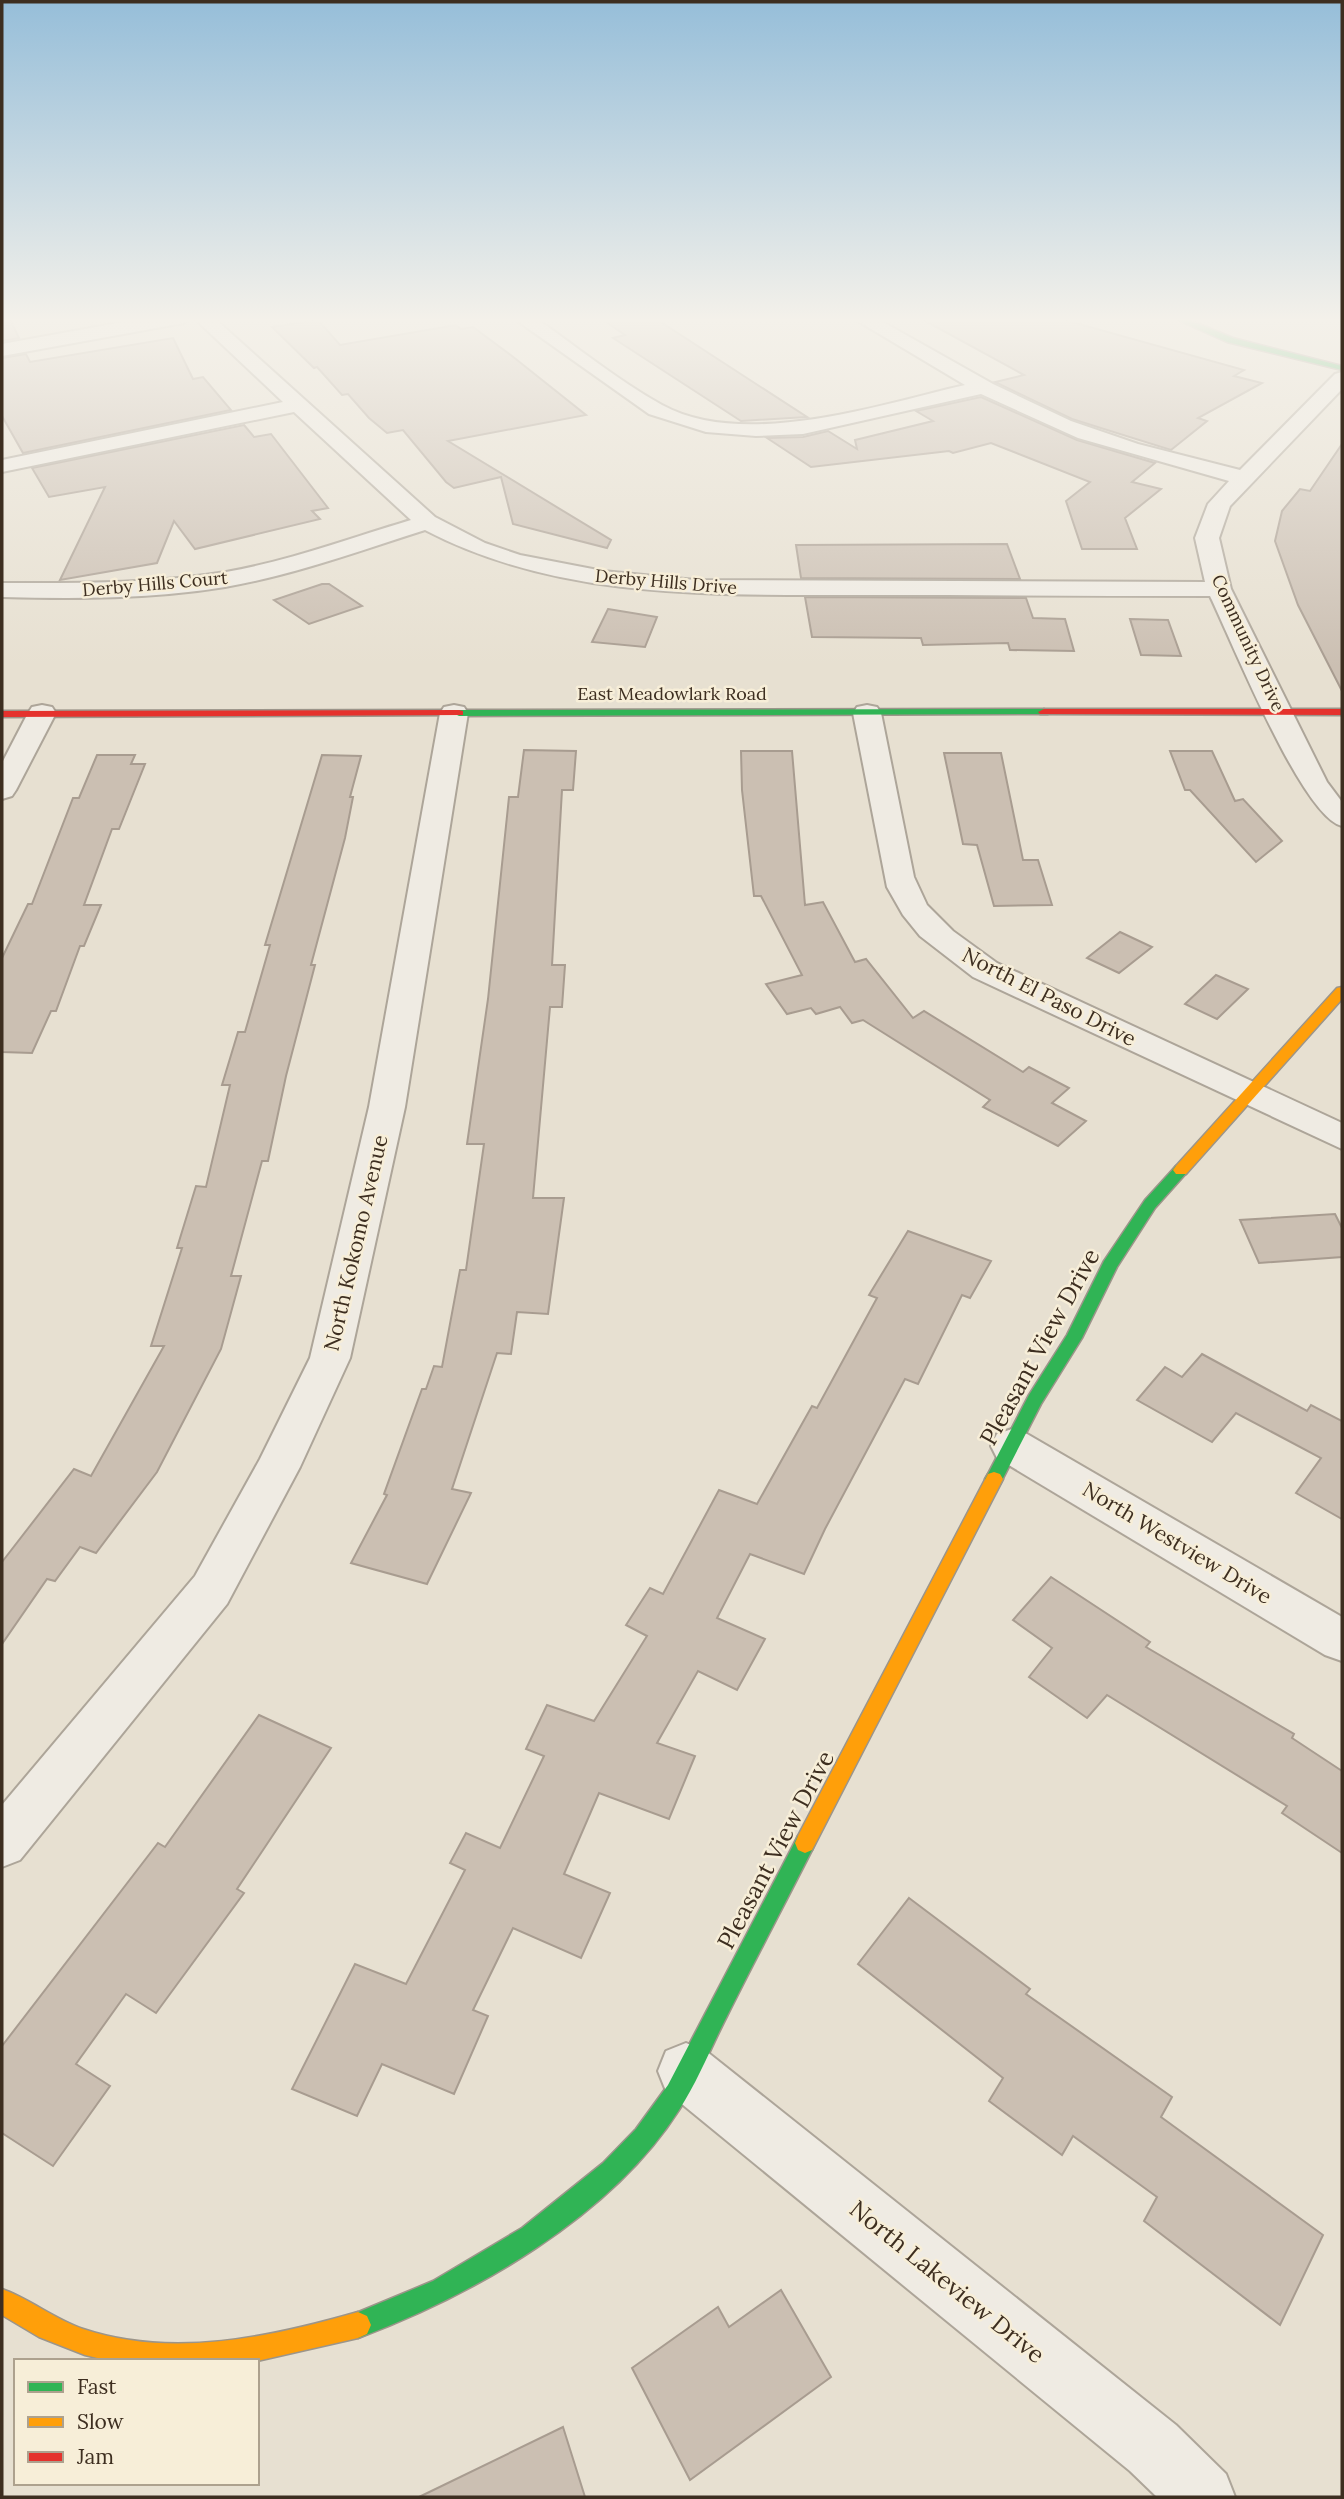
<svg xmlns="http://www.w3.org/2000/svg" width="1344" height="2499" viewBox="0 0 1344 2499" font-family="Lora,serif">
  <rect width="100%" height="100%" fill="#e7e0d1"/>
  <g fill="#cbbfb2" stroke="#a89c90" stroke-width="2">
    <path d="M2,317H9L19,338L2,341Z"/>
    <path d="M599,317H653L807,417L741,421L613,338L625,335Z"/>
    <path d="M918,317H1054L1244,370L1234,376L1262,383L1198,418L1207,421L1171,450L1072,419L995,382L1024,375Z"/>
    <path d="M318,320L340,345L456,325L461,329L473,327L512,356L586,415L448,441L611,540L607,548L513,524L501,477L454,488L446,482L403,430L387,433L369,418L348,394L342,395L317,367L314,368L272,327Z"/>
    <path d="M173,338L193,379L203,377L231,410L23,453L2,416V358L26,354L30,362Z"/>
    <path d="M981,397L1077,440L1155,463L1132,482L1161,489L1125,518L1137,549H1082L1066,501L1090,482L991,443L953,453L949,451L811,467L767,438L803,437L828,431L857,449L855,440L933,421L916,411Z"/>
    <path d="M244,425L254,437L271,434L328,508L312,511L320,519L195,549L174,521L157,563L60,580L105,487L49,497L32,468Z"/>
    <path d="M1342,444V691L1298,605L1275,541L1282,511L1300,489L1310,491Z"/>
    <path d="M1007,544L1020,579L801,578L796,545Z"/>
    <path d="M322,584H329L362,606L309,624L274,600Z"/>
    <path d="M805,597L1026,598L1033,618L1065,619L1074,651L1010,650L1008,643L923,645L921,638L812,637Z"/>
    <path d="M608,609L657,617L645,647L592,642Z"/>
    <path d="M1130,619L1168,620L1181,656L1141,655Z"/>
    <path d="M524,750L576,751L573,790H562L552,965H565L562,1007H550L533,1198H564L548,1314L517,1312L511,1354L497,1353L452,1489L471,1493L427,1584L351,1563L387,1495L384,1494L422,1389H426L434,1366L442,1367L460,1270H466L484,1144H467L488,999L509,797H518Z"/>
    <path d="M741,751H792L805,905L823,902L855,962L866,959L913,1018L924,1011L1023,1072L1029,1067L1069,1088L1052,1103L1086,1121L1058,1146L983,1107L990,1100L863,1020L852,1023L840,1007L816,1014L811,1008L787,1014L766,984L802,975L761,896H754L742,790Z"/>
    <path d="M1170,751H1212L1235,801L1243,799L1282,841L1256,862L1190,790H1185Z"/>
    <path d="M944,753H1001L1023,860H1038L1052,905L994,906L977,845L963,844Z"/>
    <path d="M97,755H135L131,764H145L119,829H112L84,905H101L84,946H80L56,1011H51L32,1053L2,1052V958L28,904H32L73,798H79Z"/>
    <path d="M322,755L361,756L350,797H353L345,838L311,965H315L286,1076L268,1161H262L231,1276H241L221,1349L157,1472L96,1553L80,1547L55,1581L47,1579L2,1644V1562L74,1469L91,1476L164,1346H151L182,1248H177L196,1186L206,1187L230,1085H222L238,1032H245L270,945H265Z"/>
    <path d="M1120,932L1152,947L1119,973L1087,958Z"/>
    <path d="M1216,975L1248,989L1217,1019L1185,1004Z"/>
    <path d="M1335,1214L1342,1228V1257L1259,1263L1240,1220Z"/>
    <path d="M908,1231L991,1261L970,1298L962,1295L918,1384L905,1379L825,1529L804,1574L750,1554L717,1618L765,1639L737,1690L698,1671L657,1743L695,1756L669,1819L599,1793L564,1874L610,1893L581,1958L513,1928L473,2010L488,2016L454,2094L382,2064L357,2116L292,2089L355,1964L406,1984L465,1870L450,1863L466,1833L500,1848L544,1756L526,1749L547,1705L594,1721L647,1636L626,1625L650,1588L663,1594L719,1490L757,1504L812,1406L817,1408L877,1298L869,1295Z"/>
    <path d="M1202,1354L1307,1411L1311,1405L1342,1421V1519L1296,1493L1321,1458L1236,1413L1212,1442L1137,1400L1165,1367L1182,1377Z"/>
    <path d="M1051,1577L1150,1642L1146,1647L1294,1734L1292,1738L1342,1771V1853L1282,1813L1287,1806L1107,1695L1087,1718L1029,1677L1052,1648L1013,1620Z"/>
    <path d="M259,1715L331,1748L237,1889L244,1893L156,2013L126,1994L76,2064L110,2086L53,2166L2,2133V2046L158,1843L165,1847Z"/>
    <path d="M909,1898L1030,1989L1026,1994L1172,2097L1161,2117L1323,2235L1280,2325L1144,2221L1157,2197L1073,2136L1062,2155L989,2101L1003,2078L858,1964Z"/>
    <path d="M781,2290L831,2377L690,2480L632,2368L718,2307L729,2327Z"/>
    <path d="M563,2427L585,2497H419Z"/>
  </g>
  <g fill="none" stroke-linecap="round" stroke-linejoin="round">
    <g stroke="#ada599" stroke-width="4">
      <g id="street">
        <path d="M151,317H213L435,517L485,543L520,555L603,571L695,580L1205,582L1195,538L1208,504L1229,481L1078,438L981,394L803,434L756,436L706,432L649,414L512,317H534C576,346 617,380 662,405C744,450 879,405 965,385L851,317H874L993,384L1071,421L1138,444L1240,470L1335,374L1342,372V389L1230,506L1219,538L1231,589L1327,782L1342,802V826C1302,817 1231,639 1210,596C1099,596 988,595 876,595C723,594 565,603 425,530C359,551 294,575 225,587C152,599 76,599 2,597V583C77,583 152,584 226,572C289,561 350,538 411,520L294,412L2,472V460L283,402L193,317L184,323L2,356V344Z"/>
        <path d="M42,705L52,707L56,713L16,790L12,796L2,799V763L28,713L32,707Z"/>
        <path d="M454,705L464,707L468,713L405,1107L350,1358L300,1467L227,1604L20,1860L2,1867V1805L195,1576L260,1459L310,1358L369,1107L440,713L444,707Z"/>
        <path d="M867,705L877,707L881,713L914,877L927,905L953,931L997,963L1342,1123V1149L973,977L920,936L903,915L887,887L853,713L857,707Z"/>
        <path d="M1012,1429L1027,1434L1342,1617V1661L1325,1655L997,1458L991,1446L997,1434Z"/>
        <path d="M686,2043L706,2051L1176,2425L1226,2474L1235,2497H1157L1130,2471L666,2091L658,2071L666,2051Z"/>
      </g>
    </g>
    <g stroke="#9c958a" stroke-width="3">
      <g id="fast">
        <path d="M1171,317H1182L1233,338L1342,366V370L1227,342Z"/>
        <path d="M1044,709L1050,712L1048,714L459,716L453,713L459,710Z"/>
        <path d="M1181,1165L1189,1170L1155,1208L1117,1267L1082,1338L1041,1404L1000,1484L994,1486L988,1484L985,1479L988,1474L1029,1395L1067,1335L1104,1261L1145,1200L1176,1166Z"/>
        <path d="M805,1833L812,1836L815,1843L812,1850C784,1905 755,1960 727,2016C711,2047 698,2081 679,2110C611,2217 473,2295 358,2338L349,2334L345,2325L349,2316L433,2281L522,2228L603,2163L636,2129L668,2085L798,1836Z"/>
      </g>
    </g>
    <g stroke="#9c958a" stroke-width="3">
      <g id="slow">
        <path d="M1342,987V999L1186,1174H1176L1173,1170L1176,1166L1337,988Z"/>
        <path d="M994,1472L1000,1474L1003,1479L812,1850L805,1853L798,1850L795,1843L798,1836L988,1474Z"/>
        <path d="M2,2289C30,2299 54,2319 83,2329C172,2359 271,2337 358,2312L367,2316L371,2325L367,2334L358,2338L257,2361H110L85,2355L39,2337L2,2315Z"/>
      </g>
    </g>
    <g stroke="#9c958a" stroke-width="3">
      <g id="jam">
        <path d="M1044,709H1342V715L1040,714L1038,712Z"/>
        <path d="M459,710L463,711V715L2,717V711Z"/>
      </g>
    </g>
    <use href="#street" fill="#efebe3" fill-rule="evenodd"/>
    <use href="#fast" fill="#30b455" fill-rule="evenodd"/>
    <use href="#slow" fill="#ff9f0a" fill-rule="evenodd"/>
    <use href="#jam" fill="#e5322d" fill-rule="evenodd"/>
  </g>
  <linearGradient id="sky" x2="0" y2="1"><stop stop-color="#96bed9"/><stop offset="0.48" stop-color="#f4f1ea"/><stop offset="1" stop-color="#f4f1ea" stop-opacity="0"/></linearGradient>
  <rect width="1344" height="667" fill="url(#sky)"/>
  <g text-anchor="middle" stroke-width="5" stroke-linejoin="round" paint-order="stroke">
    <g font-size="18" fill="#3d2e20" stroke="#f7eed8">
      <text transform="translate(666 582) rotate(5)" y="6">Derby Hills Drive</text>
      <text transform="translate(155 584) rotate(-5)" y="6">Derby Hills Court</text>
      <text transform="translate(1248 643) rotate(65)" y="6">Community Drive</text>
      <text x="672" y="700">East Meadowlark Road</text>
    </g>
    <g font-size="21" fill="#3d2e20" stroke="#f7eed8">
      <text transform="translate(1049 997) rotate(27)" y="7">North El Paso Drive</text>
      <text transform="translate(356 1243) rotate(-77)" y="7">North Kokomo Avenue</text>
      <text transform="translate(1177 1543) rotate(31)" y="7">North Westview Drive</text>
    </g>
    <g font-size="24" fill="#3d2e20" stroke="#f7eed8">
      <text transform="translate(1040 1347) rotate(-61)" y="8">Pleasant View Drive</text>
      <text transform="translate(776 1850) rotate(-62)" y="8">Pleasant View Drive</text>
      <text transform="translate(947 2282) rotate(39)" y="8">North Lakeview Drive</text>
    </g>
  </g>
  <rect width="1344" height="2499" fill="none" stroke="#3d2e20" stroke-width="7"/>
  <rect x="14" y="2359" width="245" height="126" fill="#f7eed8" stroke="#ada18e" stroke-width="2"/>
  <rect x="28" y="2382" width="35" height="10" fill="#30b455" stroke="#ada18e" stroke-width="2"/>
  <text x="77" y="2394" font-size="21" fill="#3d2e20">Fast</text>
  <rect x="28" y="2417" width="35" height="10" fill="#ff9f0a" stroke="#ada18e" stroke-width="2"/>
  <text x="77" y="2429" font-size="21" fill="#3d2e20">Slow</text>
  <rect x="28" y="2452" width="35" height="10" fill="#e5322d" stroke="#ada18e" stroke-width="2"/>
  <text x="77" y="2464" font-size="21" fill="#3d2e20">Jam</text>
</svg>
